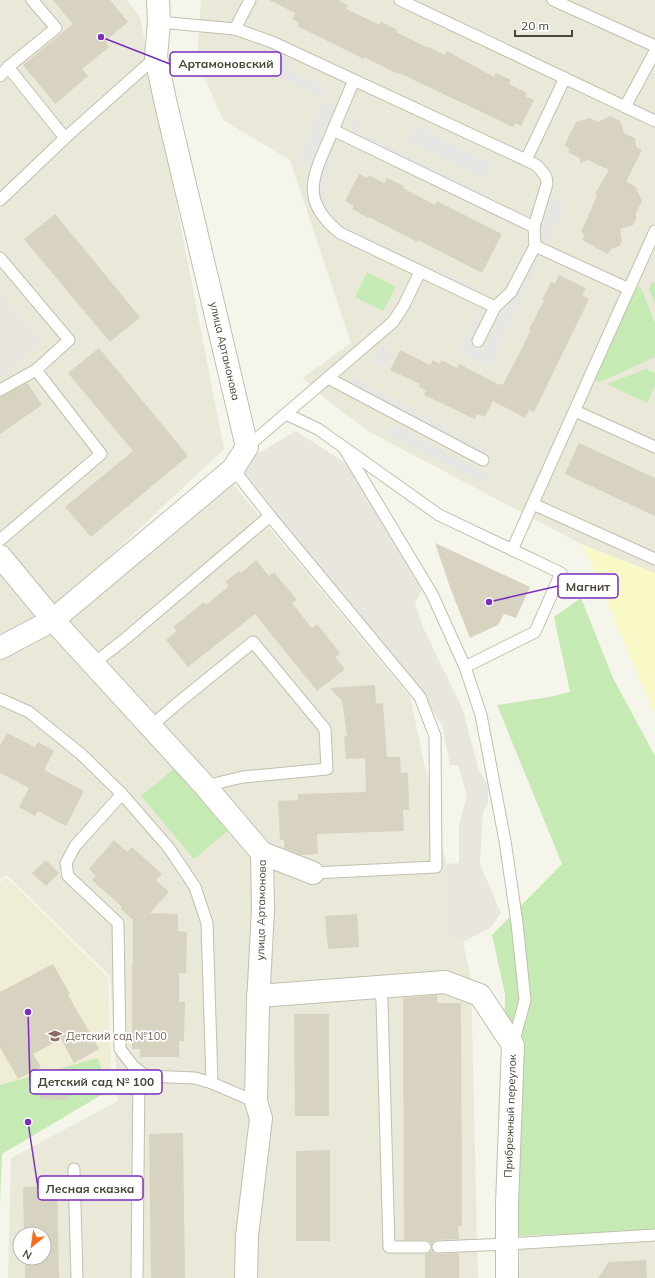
<svg xmlns="http://www.w3.org/2000/svg" width="655" height="1278" viewBox="0 0 655 1278" font-family="Mulish,sans-serif">
  <rect width="100%" height="100%" fill="#f6f5eb"/>
  <g fill="#eae8d9" fill-rule="evenodd">
    <path d="M0,0H127L140,17L224,449L56,607L0,635Z"/>
    <path d="M201,0H655V573L583,545L368,431L321,395L303,378L351,343L290,160L223,120L197,61Z"/>
    <path d="M232,483L410,697L471,979L478,1278H8L11,1158L118,1101L110,976L7,875L0,879V657L49,635ZM20,1234H44V1258H20Z"/>
    <path d="M655,1231V1278H519L520,1236Z"/>
  </g>
  <g fill="#e9e6df">
    <path d="M0,292L43,342L0,379Z"/>
    <path d="M296,431L350,466L423,588L415,603L423,627L463,710L479,771L488,785V803L483,813L480,864L501,913L490,928L463,942L449,934L447,864L459,863V825L467,795L458,765H450L442,725L357,611L304,553L242,471L252,457Z"/>
  </g>
  <path fill="#efedd5" d="M7,878L108,977L112,1095L0,1106V882Z"/>
  <g fill="#c6eab4">
    <path d="M367,272L396,287L383,311L355,297Z"/>
    <path d="M652,282L655,283V304L649,289Z"/>
    <path d="M637,286L641,288L655,323V357L600,382L593,378Z"/>
    <path d="M646,369L655,373V385L647,403L607,384Z"/>
    <path d="M581,598L613,678L655,756V1231L513,1236L504,1092L505,994L492,935L562,864L497,705L549,697L570,692L554,617Z"/>
    <path d="M175,768L228,831L194,859L141,796Z"/>
    <path d="M98,1058L108,1091L2,1154L0,1206V1085Z"/>
  </g>
  <path fill="#f9f9c7" d="M583,545L655,573V715Z"/>
  <g fill="#e7e6e2">
    <path d="M269,50L293,62L289,70L327,88L322,99L280,78Z"/>
    <path d="M324,101L336,106L308,168L296,162Z"/>
    <path d="M355,113L361,117L358,124L359,130L364,135L491,196L488,202L360,141L353,133L351,124Z"/>
    <path d="M416,125L493,164L485,180L408,142Z"/>
    <path d="M328,157L334,159L325,185V195L327,206L335,217L346,226L479,289L476,295L342,231L321,209L318,185L322,169Z"/>
    <path d="M553,195L566,204L547,243L539,239Z"/>
    <path d="M533,256L540,260L489,367L458,352L481,305L485,307L468,343L483,351L505,305L509,306Z"/>
    <path d="M386,345L394,355L378,368L370,357Z"/>
    <path d="M350,376L488,450L485,456L347,383Z"/>
    <path d="M392,424L490,475L485,484L387,434Z"/>
  </g>
  <g fill="#d8d3c0">
    <path d="M53,0H110L128,22L105,41L109,47L82,69L88,76L55,104L23,65L73,24Z"/>
    <path d="M269,0H338L348,5L346,9L380,25L381,22L398,30L396,32L428,48L429,47L445,55L447,51L494,77L496,73L511,80L509,84L527,93L525,96L534,100L521,126L515,123L513,127L399,73L398,74L364,57V59L297,26L299,23L292,19L295,13Z"/>
    <path d="M610,116L620,121L624,133L635,138L636,147L642,150L626,182L635,186L642,201L635,215L637,217L633,225L620,229L622,241L619,246L611,249L608,254L582,240L585,235L581,232L597,196L595,194L609,170L588,160L580,163V158L568,152L570,149L564,146L576,122L590,118L598,122Z"/>
    <path d="M359,174L367,178L369,175L384,183L387,178L404,186L403,188L435,205L437,201L502,234L482,273L418,240L417,242L369,217L368,218L352,209L354,206L345,201Z"/>
    <path d="M55,214L140,317L110,342L24,239Z"/>
    <path d="M559,275L586,288L582,295L589,299L534,412L529,410L525,418L493,401L485,417L477,414L475,419L424,395L426,390L419,387L420,384L390,370L400,350L430,365L433,360L440,364L441,360L457,368L459,364L500,385V384L503,385L531,330L529,329L544,301L542,300L551,282L555,284Z"/>
    <path d="M99,348L188,456L91,537L65,507L133,451L68,373Z"/>
    <path d="M27,383L42,405L0,434V397Z"/>
    <path d="M579,443L655,478V516L565,474Z"/>
    <path d="M435,543L530,587L516,618L504,614L498,625L470,638L451,590Z"/>
    <path d="M256,560L269,576L274,572L297,600L292,603L312,628L317,624L340,653L335,657L345,669L317,691L255,614L188,667L166,640L177,631L173,627L204,602L206,605L229,586L225,582L239,571L241,573Z"/>
    <path d="M375,685L376,704L383,703L387,757H400L401,773H408L409,810H403L404,831L317,834L318,854L301,855L284,848V840H280L278,801L298,800V794L366,792L365,758L346,759L344,736H347L342,701L330,688Z"/>
    <path d="M7,733L35,747L38,742L54,751L44,770L84,791L66,826L38,811L35,816L19,807L29,788L0,773V746Z"/>
    <path d="M114,840L127,852L132,847L162,874L156,880L169,892L150,913L178,914V931L187,932L186,973H179V1002H185L184,1041H179V1057H140V1049H132V964H133V920L121,909L122,907L92,880L96,876L89,869Z"/>
    <path d="M46,860L59,873L46,886L32,873Z"/>
    <path d="M357,914L359,947L328,949L325,916Z"/>
    <path d="M53,964L70,994L68,995L99,1049L74,1063L61,1039L33,1054L41,1067L18,1079L0,1047V992Z"/>
    <path d="M437,995V1003H461L462,1226H458L459,1239L437,1240L434,1241L431,1245L429,1241L425,1240H404L403,998Z"/>
    <path d="M294,1014H329V1116H295Z"/>
    <path d="M41,1081H69L68,1100L40,1099Z"/>
    <path d="M183,1133L185,1278H151L149,1134Z"/>
    <path d="M330,1150V1241H296V1151Z"/>
    <path d="M57,1186L59,1278H25V1258H44V1234H24L23,1187Z"/>
    <path d="M432,1249L434,1253L438,1254L459,1253V1278H425V1254L429,1253Z"/>
    <path d="M646,1260L647,1278H598L609,1262Z"/>
  </g>
  <g fill="none" stroke-linecap="round" stroke-linejoin="round">
    <g stroke="#c2bfad" stroke-width="13">
      <g id="service">
        <path d="M400,0L655,121"/>
        <path d="M553,0L655,46"/>
        <path d="M159,22L235,29L272,42L526,160L536,165L541,170L546,177L547,184L534,227L535,246L511,292L495,307L478,341"/>
        <path d="M235,29L250,0"/>
        <path d="M8,67L65,138L156,57"/>
        <path d="M0,76L8,67L56,28L32,0"/>
        <path d="M354,80C346,99 338,118 330,137C312,178 300,201 340,233L495,307"/>
        <path d="M625,107L655,51"/>
        <path d="M333,130L534,227"/>
        <path d="M526,160L565,78"/>
        <path d="M0,200L65,138"/>
        <path d="M535,246L629,289"/>
        <path d="M0,258L69,340L36,370L101,454L0,540"/>
        <path d="M328,378L483,460"/>
        <path d="M0,390L36,370"/>
        <path d="M575,411L655,447"/>
        <path d="M286,414L318,429L439,515L561,573L535,632L465,667"/>
        <path d="M247,447L393,322L404,305L420,272"/>
        <path d="M344,448L432,594L465,667L481,715L505,841L517,923L525,1000L513,1044"/>
        <path d="M233,469L270,516L420,697L435,736L436,867L313,873"/>
        <path d="M533,504L655,559"/>
        <path d="M512,550L655,231"/>
        <path d="M93,664L125,639L270,516"/>
        <path d="M0,699L29,712L81,754L122,794L169,848L195,887L207,923L212,1083"/>
        <path d="M150,727L179,702L253,642L325,729L327,769L243,777L205,786"/>
        <path d="M122,794L75,846L66,863L68,876L118,923L120,1049L133,1066L146,1076L195,1078L212,1083L256,1102"/>
        <path d="M380,987L382,1001L389,1247H425"/>
        <path d="M74,1169L77,1278"/>
        <path d="M438,1247L507,1244L655,1235"/>
        <path d="M137,1278L139,1071"/>
      </g>
    </g>
    <g stroke="#c2bfad" stroke-width="24">
      <g id="minor">
        <path d="M0,556L53,620L205,786L262,853L263,910L258,1004L256,1102L261,1118L247,1236L246,1278"/>
        <path d="M0,648L53,620L233,469L247,447L165,100L156,57L159,22L158,0"/>
        <path d="M262,853L313,873"/>
        <path d="M258,996L445,982L480,995L513,1045L507,1204V1278"/>
      </g>
    </g>
    <use href="#service" stroke="#fff" stroke-width="11"/>
    <use href="#minor" stroke="#fff" stroke-width="22"/>
  </g>
  <defs>
    <g id="school-bare" transform="scale(1.08)"><path d="M0-5L7-2L0 1L-7-2ZM-4 1L0 2.5L4 1V4Q0 6-4 4Z" fill="#8d6e63" stroke="#fff" stroke-width="2.5" paint-order="stroke"/></g>
  </defs>
  <g fill-rule="evenodd">
    <use href="#school-bare" x="55" y="1036"/>
  </g>
  <g text-anchor="middle" stroke-width="3.5" stroke-linejoin="round" paint-order="stroke">
    <g font-size="11" fill="#4a4738" stroke="#fff">
      <text transform="translate(225 351) rotate(77)" y="4">улица Артамонова</text>
      <text transform="translate(261 910) rotate(-89)" y="4">улица Артамонова</text>
      <text transform="translate(510 1116) rotate(-88)" y="4">Прибрежный переулок</text>
    </g>
    <g font-size="11" fill="#785e54" stroke="#fff" text-anchor="start">
      <text x="66" y="1040">Детский сад №100</text>
    </g>
  </g>
  <path fill="none" stroke="#7b2cbf" stroke-width="1.5" d="M101 37L170 64M489 602L558 586M28 1012L30 1082M28 1122L38 1188"/>
  <g fill="#7b2cbf" stroke="#fff" stroke-width="1.5">
    <circle cx="101" cy="37" r="4"/>
    <circle cx="489" cy="602" r="4"/>
    <circle cx="28" cy="1012" r="4"/>
    <circle cx="28" cy="1122" r="4"/>
  </g>
  <g fill="#fff" stroke="#7b2cbf" stroke-width="1.5">
    <rect x="170" y="52" width="111" height="24" rx="4"/>
    <rect x="558" y="574" width="60" height="24" rx="4"/>
    <rect x="30" y="1070" width="132" height="24" rx="4"/>
    <rect x="38" y="1176" width="105" height="24" rx="4"/>
  </g>
  <g font-size="12" text-anchor="middle" font-weight="bold" fill="#4a4738">
    <text x="226" y="68">Артамоновский</text>
    <text x="588" y="591">Магнит</text>
    <text x="96" y="1086">Детский сад № 100</text>
    <text x="90" y="1193">Лесная сказка</text>
  </g>
  <g transform="translate(32 1246) rotate(209)"><circle r="19" fill="#ffffff" stroke="#b7b5af"/>
  <path d="M0-3L7 15L0 10L-7 15Z" fill="#fe6b1a"/>
  <text y="-6" font-size="11" font-weight="bold" text-anchor="middle" fill="#4a4738">N</text>
  </g>
  <path d="M515 30v6h57v-6" fill="none" stroke="#4a4738" stroke-width="2"/>
  <text x="521" y="30" font-size="12" fill="#4a4738" stroke="#ffffff" stroke-width="3" paint-order="stroke">20 m</text>
</svg>
